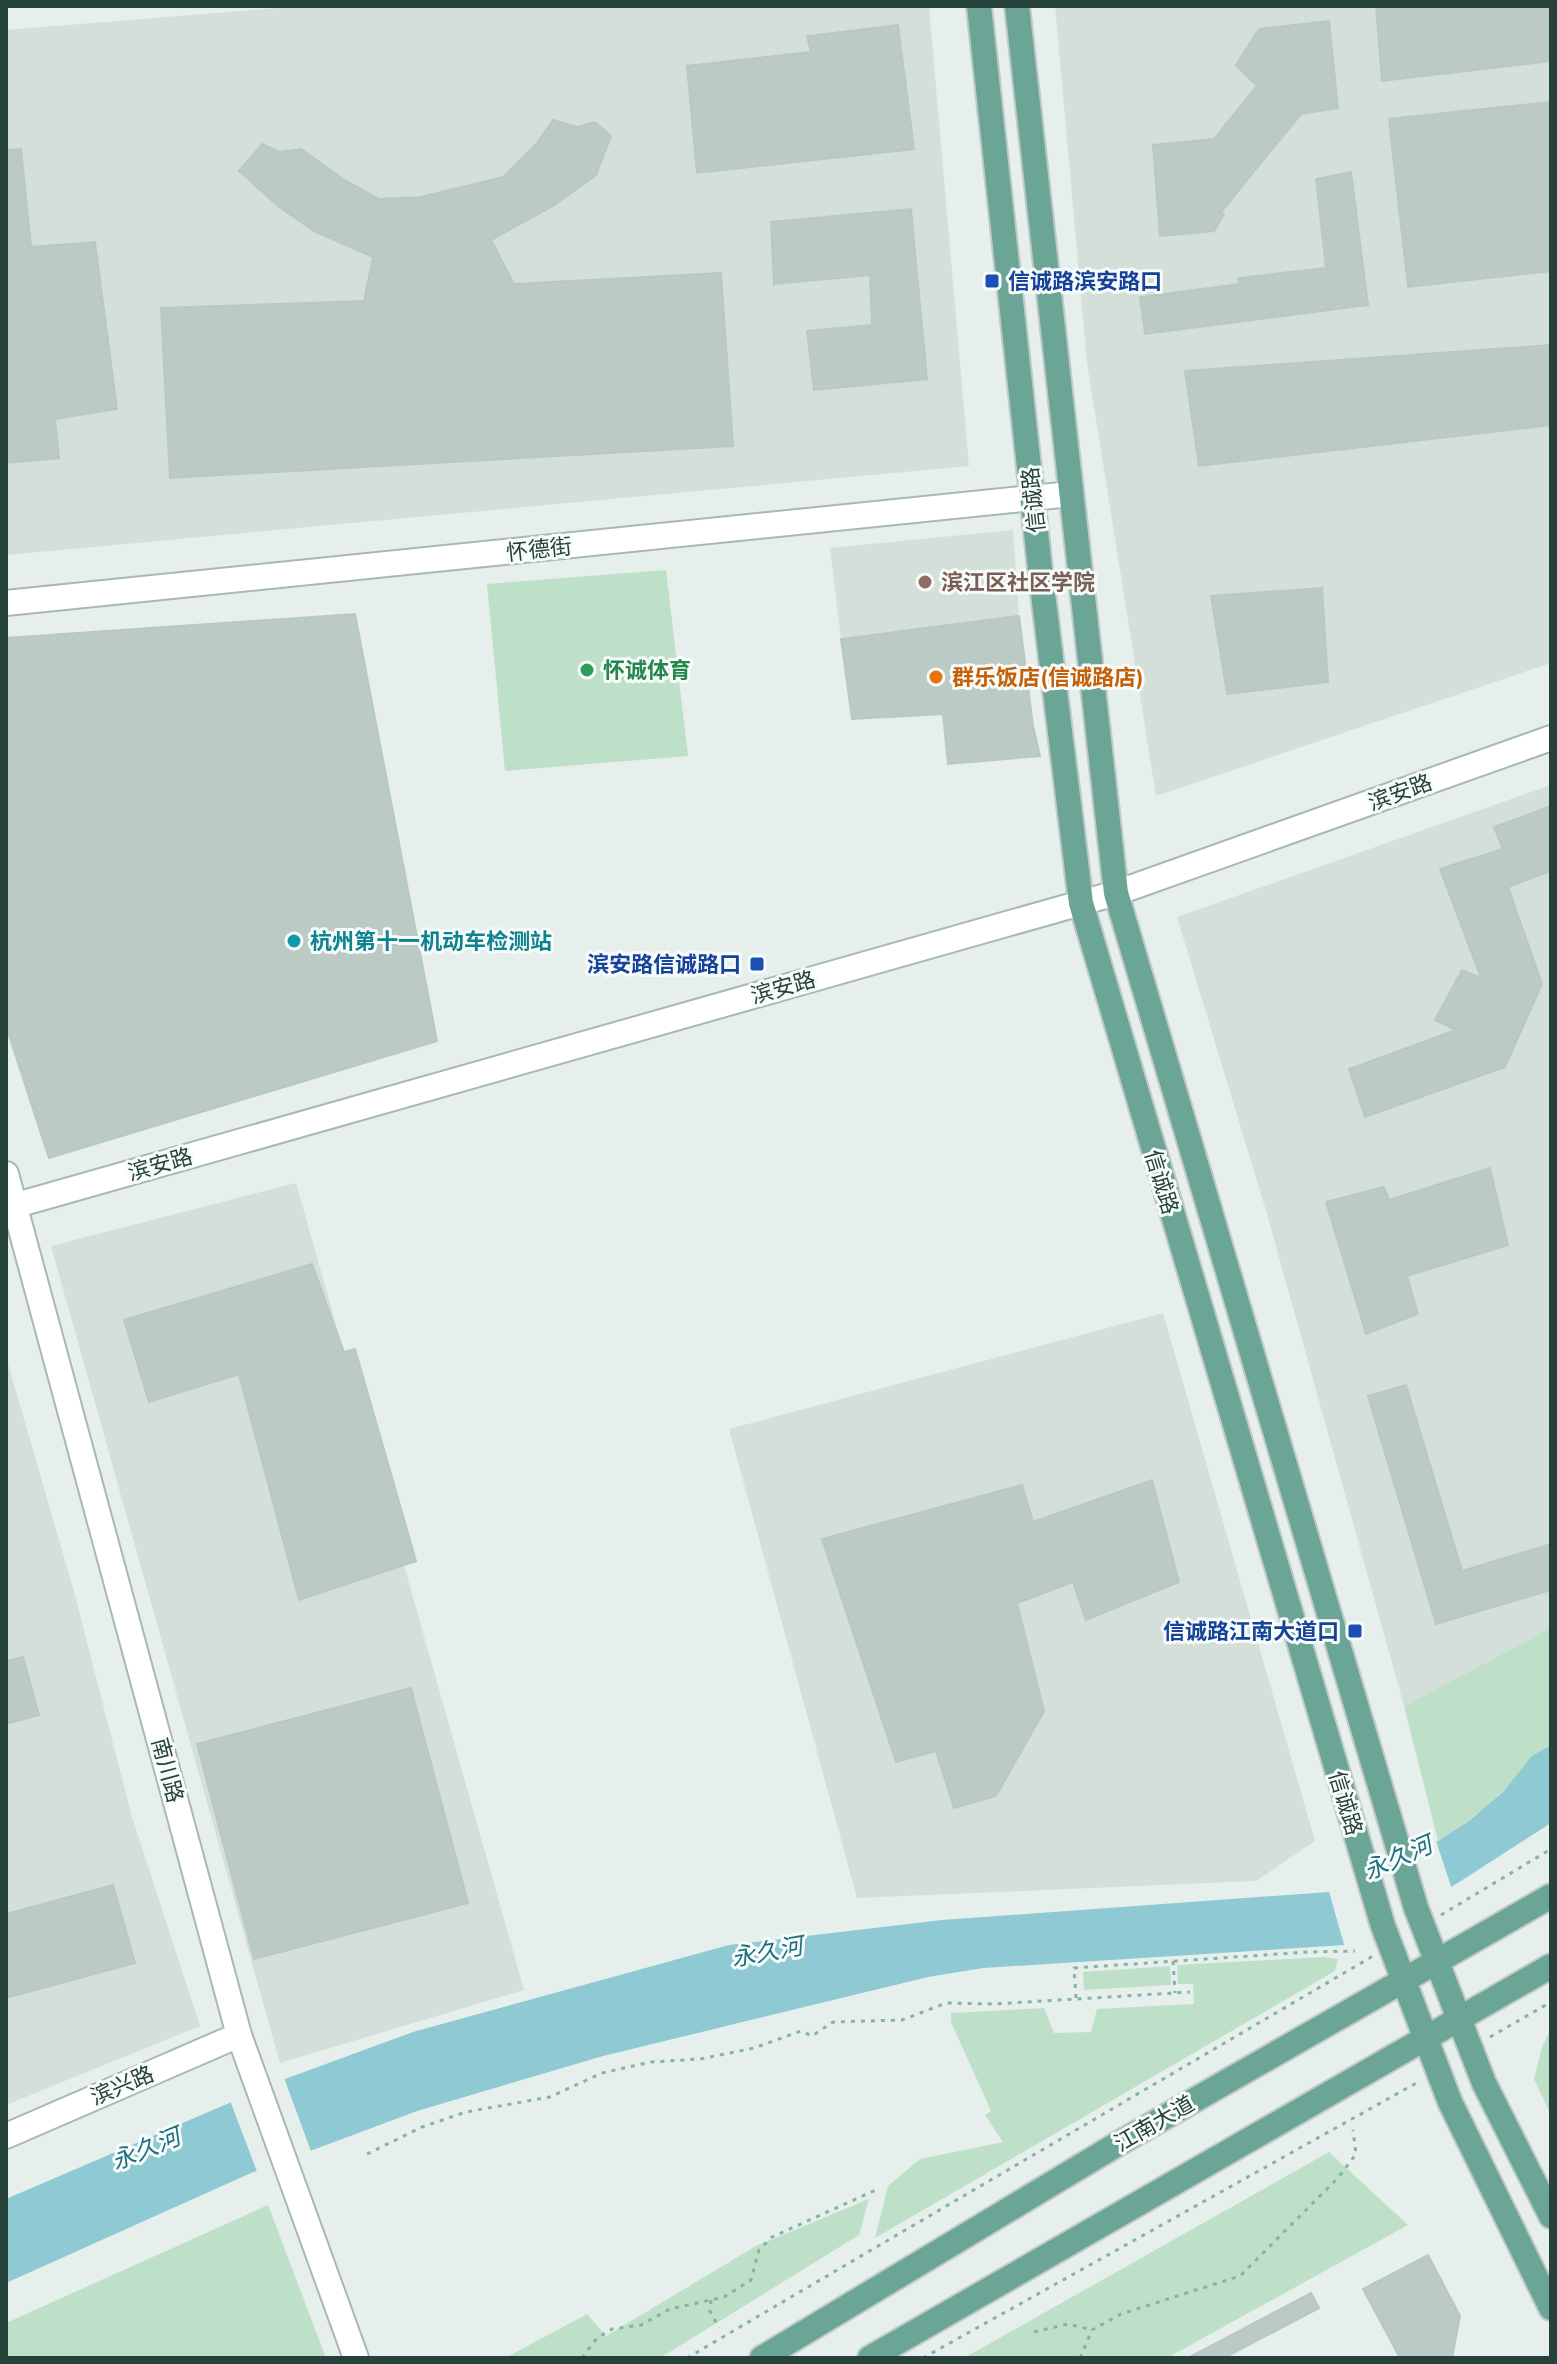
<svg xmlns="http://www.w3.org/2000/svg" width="1557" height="2364" viewBox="0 0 1557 2364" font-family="'Nunito Sans','Noto Sans SC',sans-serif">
  <rect width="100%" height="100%" fill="#e6efeb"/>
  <g fill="#d4dfda">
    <path d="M302,6H929L969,466L6,555V30Z"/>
    <path d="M1055,6H1551V663L1156,796L1087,363Z"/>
    <path d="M1013,530L1019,616L841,639L830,548Z"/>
    <path d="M1551,785V1628L1404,1706L1267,1214L1177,917Z"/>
    <path d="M296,1183L524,1990L280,2063L51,1246Z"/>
    <path d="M1163,1313L1315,1841L1256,1881L857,1898L729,1429Z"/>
    <path d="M6,1357L73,1588L132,1817L200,2026L6,2105Z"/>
  </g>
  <g fill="#bfe0c8">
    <path d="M666,570L688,756L505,771L487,584Z"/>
    <path d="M1551,1628V1745C1525,1760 1521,1775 1500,1794C1481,1812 1460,1827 1438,1841L1404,1706Z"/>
    <path d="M1325,1957L1338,1959L1335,1971L875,2238L888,2186L920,2159L1003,2142L985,2115L991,2111L951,2022V2013L1044,2008L1054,2033L1091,2032L1097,2009L1194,2004L1193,1984H1178L1177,1965Z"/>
    <path d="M1170,1966L1171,1985L1084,1990L1083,1972Z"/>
    <path d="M1551,2029V2110L1549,2111L1534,2079L1542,2047Z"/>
    <path d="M1329,2152L1408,2225L1167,2358H964Z"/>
    <path d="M869,2199L859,2235L660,2358H505L587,2314L606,2336L756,2246Z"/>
    <path d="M268,2205L326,2358H6V2323Z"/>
  </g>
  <path fill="#8ec9d4" d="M1551,1745V1823L1453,1886L1345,1945L983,1968L928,1977L603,2056L417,2111L251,2173L6,2283V2199L285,2079L413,2032L729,1945L942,1920L1329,1892L1438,1841L1470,1820L1503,1792L1532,1756Z"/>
  <g fill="#e6efeb">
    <path d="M1435,1838L1452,1889L1345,1948L1328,1888Z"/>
    <path d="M283,2075L312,2154L258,2174L229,2098Z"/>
  </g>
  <g fill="#bbcac4" stroke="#b8c9c2" stroke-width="2">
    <path d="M1376,6H1551V61L1382,81Z"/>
    <path d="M1329,21L1338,108L1301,114L1221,212L1224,214L1214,231L1160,236L1153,145L1214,139L1257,86L1236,65L1259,29Z"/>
    <path d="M898,25L914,149L697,173L687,66L811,52L807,36Z"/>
    <path d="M1551,102V271L1408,287L1389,119Z"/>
    <path d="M553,120L577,127L595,122L611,136L596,175L553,206L491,240L514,284L721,273L733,446L170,478L161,308L364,301L373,257L314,231L278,206L239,171L262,144L279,152L301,149L343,179L379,199L421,197L503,177L537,143Z"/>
    <path d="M21,149L31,247L95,242L117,409L55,419L59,458L6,463V150Z"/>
    <path d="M1351,172L1368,305L1145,334L1140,297L1240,284L1238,278L1326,268L1316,179Z"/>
    <path d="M911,209L927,379L814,390L807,331L872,325L870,275L774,284L771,222Z"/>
    <path d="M1551,345V425L1199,466L1185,371Z"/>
    <path d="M1322,588L1328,682L1227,694L1211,596Z"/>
    <path d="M355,614L437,1041L49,1158L6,1026V638Z"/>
    <path d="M1019,616L1033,726L1040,756L948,764L943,714L852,719L841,639Z"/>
    <path d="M1551,806V871L1508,887L1542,984L1505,1067L1365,1117L1349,1069L1456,1030L1435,1020L1462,970L1481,978L1440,869L1503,849L1494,827Z"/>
    <path d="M1490,1168L1508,1245L1407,1276L1418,1314L1366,1334L1326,1202L1384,1187L1389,1200Z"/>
    <path d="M312,1264L344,1352L355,1349L416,1561L299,1600L239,1374L149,1402L124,1320Z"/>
    <path d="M1406,1385L1462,1571L1551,1544V1590L1436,1624L1368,1396Z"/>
    <path d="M1152,1480L1179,1582L1086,1620L1073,1582L1017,1603L1044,1711L996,1796L954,1808L936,1751L896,1762L822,1539L1022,1485L1033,1522Z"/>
    <path d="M23,1657L39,1715L6,1724V1661Z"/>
    <path d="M411,1688L468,1903L254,1959L197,1744Z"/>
    <path d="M113,1885L135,1963L6,1998V1914Z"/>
    <path d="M1428,2255L1460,2316L1452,2358H1400L1363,2289Z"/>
    <path d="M1311,2293L1319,2308L1224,2358H1188Z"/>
  </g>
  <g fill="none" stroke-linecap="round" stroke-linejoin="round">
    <g stroke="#a8b8b2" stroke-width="28">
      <g id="minor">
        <path d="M6,603L1071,494"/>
        <path d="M6,1174L239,2035L356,2358"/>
        <path d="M6,1208L1116,893L1551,738"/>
        <path d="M6,2136L239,2035"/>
      </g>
    </g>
    <g stroke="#c2cac8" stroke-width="28">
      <g id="major">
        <path d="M979,6L1040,569L1081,903L1383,1926L1450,2102L1551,2308"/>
        <path d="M1017,6L1116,893L1416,1908L1484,2083L1551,2216"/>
        <path d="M762,2358L1116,2145L1551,1896"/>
        <path d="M870,2358L1551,1966"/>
      </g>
    </g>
    <g stroke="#86b3a5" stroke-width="3" stroke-dasharray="4 6" stroke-linecap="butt">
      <path d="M1441,1915L1551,1849"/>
      <path d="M1173,1961L1175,1993"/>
      <path d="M1076,1998L1074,1968L1308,1952L1355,1951"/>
      <path d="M1490,2037L1551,2002"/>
      <path d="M367,2154L422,2127L466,2112L550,2097L602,2073L651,2062L700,2059L754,2048L801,2031L812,2036L833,2022L902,2020L946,2003L994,2004L1190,1992"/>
      <path d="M711,2300L710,2311L719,2328"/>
      <path d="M1034,2332L1068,2324L1092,2330"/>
      <path d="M582,2358L597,2338L612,2329L641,2325L670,2309L724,2297L751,2280L759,2250L772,2237L878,2189"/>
      <path d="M687,2358L1373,1956"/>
      <path d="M923,2358L1420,2081"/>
      <path d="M1080,2358L1092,2330L1121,2314L1240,2276L1338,2178L1356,2154L1353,2130"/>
    </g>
    <use href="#minor" stroke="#fff" stroke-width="24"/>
    <use href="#major" stroke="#6aa596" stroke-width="24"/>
  </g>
  <g fill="#1a4fb4" stroke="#f7fbf9" stroke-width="3">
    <rect x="984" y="273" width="16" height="16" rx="4"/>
    <rect x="749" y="956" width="16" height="16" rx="4"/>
    <rect x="1347" y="1623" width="16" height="16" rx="4"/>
  </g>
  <circle fill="#8d6e63" stroke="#f7fbf9" stroke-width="3" cx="925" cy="582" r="8"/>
  <circle fill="#2e9e5b" stroke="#f7fbf9" stroke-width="3" cx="587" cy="670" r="8"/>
  <circle fill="#e8710a" stroke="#f7fbf9" stroke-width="3" cx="936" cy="677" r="8"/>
  <circle fill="#0f9aa8" stroke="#f7fbf9" stroke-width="3" cx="294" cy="941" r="8"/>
  <g text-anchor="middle" stroke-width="6" stroke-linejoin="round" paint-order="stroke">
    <g font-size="22" font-weight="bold" fill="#164399" stroke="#f7fbf9" text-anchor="end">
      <text x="1008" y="289" text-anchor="start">信诚路滨安路口</text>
      <text x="741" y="972">滨安路信诚路口</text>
      <text x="1339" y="1639">信诚路江南大道口</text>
    </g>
    <g font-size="22" fill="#24423a" stroke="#f7fbf9">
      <text transform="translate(1033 500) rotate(-96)" y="8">信诚路</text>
      <text transform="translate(539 549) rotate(-6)" y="8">怀德街</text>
      <text transform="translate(1400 792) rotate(-20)" y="8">滨安路</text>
      <text transform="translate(783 987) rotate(-16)" y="8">滨安路</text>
      <text transform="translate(160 1164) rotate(-16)" y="8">滨安路</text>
      <text transform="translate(1162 1182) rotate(73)" y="8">信诚路</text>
      <text transform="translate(168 1770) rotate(75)" y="8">南川路</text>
      <text transform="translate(1346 1803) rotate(73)" y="8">信诚路</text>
      <text transform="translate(122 2085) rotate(-23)" y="8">滨兴路</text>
      <text transform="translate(1154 2123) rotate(-30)" y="8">江南大道</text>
    </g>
    <g font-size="22" font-weight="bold" fill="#785e54" stroke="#f7fbf9" text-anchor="start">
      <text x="941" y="590">滨江区社区学院</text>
    </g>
    <g font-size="22" font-weight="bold" fill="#27864d" stroke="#f7fbf9" text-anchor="start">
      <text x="603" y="678">怀诚体育</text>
    </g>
    <g font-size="22" font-weight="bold" fill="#c56008" stroke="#f7fbf9" text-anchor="start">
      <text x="952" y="685">群乐饭店(信诚路店)</text>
    </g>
    <g font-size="22" font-weight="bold" fill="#0d838f" stroke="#f7fbf9" text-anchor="start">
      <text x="310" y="949">杭州第十一机动车检测站</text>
    </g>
    <g font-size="24" font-style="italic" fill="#1c6f80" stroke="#f7fbf9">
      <text transform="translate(1398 1858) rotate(-24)" y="8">永久河</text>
      <text transform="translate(767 1952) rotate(-10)" y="8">永久河</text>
      <text transform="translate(146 2149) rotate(-22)" y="8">永久河</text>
    </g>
  </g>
  <rect width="1557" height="2364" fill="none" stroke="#24423a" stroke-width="16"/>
</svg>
